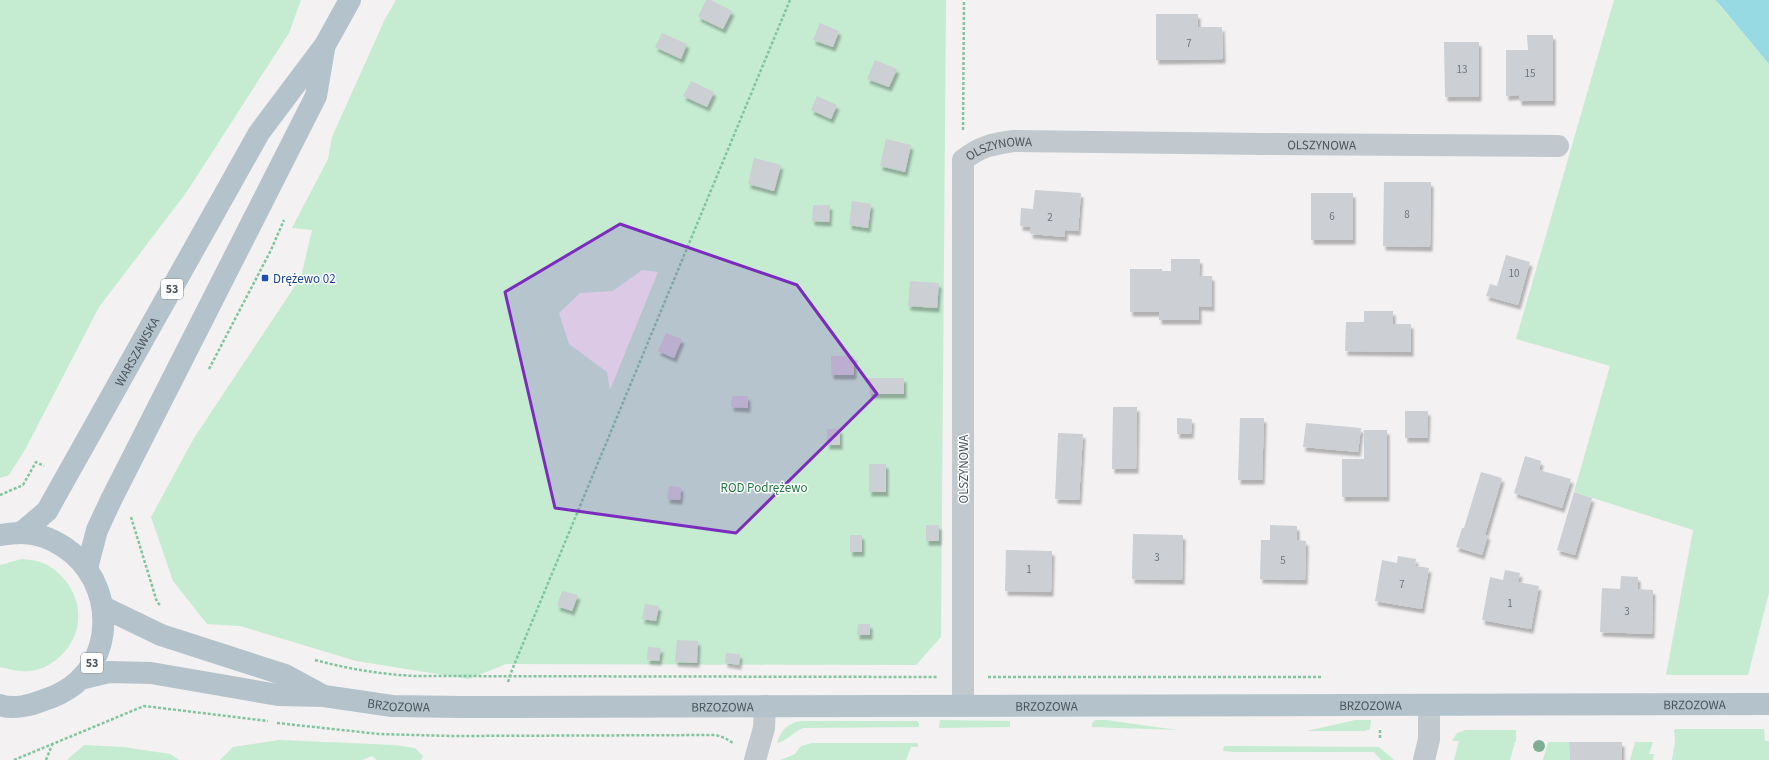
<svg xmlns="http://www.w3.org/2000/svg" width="1769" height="760" viewBox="0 0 1769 760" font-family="'Source Sans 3',sans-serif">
  <defs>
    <filter id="shadow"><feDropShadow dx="2.5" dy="4.5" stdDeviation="1" flood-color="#0004"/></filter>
  </defs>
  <rect width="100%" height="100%" fill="#f3f1f1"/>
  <g fill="#c5ebd1" fill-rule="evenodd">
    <path d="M0,0H301L289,33L186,193L99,307L26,448L9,475L0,478Z"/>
    <path d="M396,0H946L941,637L916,665L506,664L469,679L356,661L240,626L207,624L173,581L151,517L194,438L301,277L312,230L292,228L328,159L332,137L385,19ZM642,270L658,272L610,390L607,372L569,344L559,313L580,293L613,291Z"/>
    <path d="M1614,0H1715L1769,64V593L1748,675H1666L1693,530L1574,492L1610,366L1516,339Z"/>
    <path d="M22,559C31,560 41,561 49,566C78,584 89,622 66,650C59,658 50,666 39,669C26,674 13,670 0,667V565Z"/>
    <path d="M940,720L1010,721V727L939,728Z"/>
    <path d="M1095,720H1106L1177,730L1092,727V724Z"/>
    <path d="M1355,720H1371L1370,729L1365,731H1307Z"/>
    <path d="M804,721H917L919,723V727L803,728C793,732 787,741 777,743C782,728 789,722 804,721Z"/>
    <path d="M1676,729H1764L1765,741H1769V760H1672L1675,742L1674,730Z"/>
    <path d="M1466,730H1516V742H1515L1510,760H1454L1459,741H1452L1457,733Z"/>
    <path d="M280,740L395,745L415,748L423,756L421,760H377L372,756L362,760H220L233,747Z"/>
    <path d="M1548,742H1569L1570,760H1543Z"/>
    <path d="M1635,742H1653L1649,754H1654L1653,760H1630Z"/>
    <path d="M812,743H918V747H911L906,760H780L795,754L801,746Z"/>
    <path d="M84,745L123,747L170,754L179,760H67Z"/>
    <path d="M1224,746L1379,747L1394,760H1381L1374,752H1235L1223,751Z"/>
  </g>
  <path fill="#97dae3" d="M1715,0H1769V64L1719,4Z"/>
  <g fill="#cccfd3" filter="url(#shadow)">
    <path d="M706,0H711L732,11L723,29L698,17Z"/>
    <path d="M1156,14H1198V27H1222L1223,59L1156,60Z"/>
    <path d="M820,23L839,31L833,47L813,40Z"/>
    <path d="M662,33L687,44L681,59L655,47Z"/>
    <path d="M1527,35H1553V101H1519V95L1506,96V50H1528Z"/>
    <path d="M1444,42H1479V97H1445Z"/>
    <path d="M875,60L897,69L889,87L867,79Z"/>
    <path d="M691,81L714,92L707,107L683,96Z"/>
    <path d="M817,96L837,105L831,119L811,110Z"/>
    <path d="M886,139L911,145L905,172L880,166Z"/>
    <path d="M754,158L781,165L774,191L748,184Z"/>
    <path d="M1384,182H1431L1430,247L1383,246Z"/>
    <path d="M1035,190L1081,193L1078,231L1065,230V237L1030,234L1031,227L1020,226L1021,208L1033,209Z"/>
    <rect x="1311" y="193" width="42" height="47"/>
    <path d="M852,201L871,204L868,228L849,225Z"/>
    <path d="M813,205H830L829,222L812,221Z"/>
    <path d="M1506,255L1530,262L1518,305L1486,296L1490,284L1497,286Z"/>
    <path d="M1171,259H1200L1199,276H1212V307L1199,306V320H1159V312H1130V269H1162V271H1171Z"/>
    <path d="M910,281L939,283L937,308L908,306Z"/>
    <path d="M1364,311H1393V324H1411V352L1345,351L1346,322H1364Z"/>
    <path d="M666,333L682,339L674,358L658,351Z"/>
    <rect x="831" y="356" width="23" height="19"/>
    <rect x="869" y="378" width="35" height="16"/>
    <path d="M732,396H748V408L731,407Z"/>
    <path d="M1113,407H1137L1136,469H1112Z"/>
    <path d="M1405,411H1428L1427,438H1405Z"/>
    <path d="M1177,418L1192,419L1191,434H1177Z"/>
    <path d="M1240,418H1264L1262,480H1238Z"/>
    <path d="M1306,423L1361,428L1358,452L1303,447Z"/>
    <rect x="827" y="429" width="13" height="16"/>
    <path d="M1364,430H1387V497H1342V459H1364Z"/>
    <path d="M1058,433L1083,434L1079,500L1055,499Z"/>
    <path d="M1525,456L1541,461L1539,470L1571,479L1562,508L1514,493Z"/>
    <rect x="869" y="464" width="17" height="28"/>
    <path d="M1481,472L1502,478L1485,535H1488L1482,555L1456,547L1462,528H1464Z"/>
    <path d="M669,486L681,487L680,500L667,499Z"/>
    <path d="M1574,492L1592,498L1575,555L1557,550Z"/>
    <rect x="926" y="525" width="13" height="16"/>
    <path d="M1270,525L1297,526V540L1306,541L1305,580L1260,579L1261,540H1270Z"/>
    <path d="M1133,534L1183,535L1182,580L1132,579Z"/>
    <rect x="850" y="535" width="12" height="17"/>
    <path d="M1006,550L1052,551L1051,592L1005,591Z"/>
    <path d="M1398,556L1416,559L1415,566L1429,568L1422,609L1375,601L1382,560L1397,563Z"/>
    <path d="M1505,570L1520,573L1518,582L1539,586L1531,629L1482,620L1490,577L1503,580Z"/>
    <path d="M1621,576L1638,577V589L1653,590L1652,634L1600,632L1602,588L1620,589Z"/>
    <path d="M562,591L578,595L572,611L557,606Z"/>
    <path d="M645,604L659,606L656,621L642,619Z"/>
    <path d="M858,624H870V635H857Z"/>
    <path d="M677,640L698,641L697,663L675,662Z"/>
    <path d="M648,647L661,648L659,661L647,660Z"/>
    <path d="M726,653L740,654L739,665L725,663Z"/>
    <path d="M1569,742H1622V760H1570Z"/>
  </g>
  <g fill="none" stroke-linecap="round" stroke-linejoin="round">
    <g stroke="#81c59e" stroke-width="2.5" stroke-dasharray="3 2" stroke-linecap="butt">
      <path d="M963,130L964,0"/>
      <path d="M209,369L271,250L284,220"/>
      <path d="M0,495L23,485L36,462L44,466"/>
      <path d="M131,517L157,602L160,605"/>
      <path d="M315,660C349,669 379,674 414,676L938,677"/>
      <path d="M988,677H1321"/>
      <path d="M508,682L512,670L790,0"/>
      <path d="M277,723L379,734L452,736L716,735L725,738L733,743"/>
      <path d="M1380,738V730"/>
      <path d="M14,760L144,706L268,721"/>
      <path d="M46,760L52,745"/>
    </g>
    <g stroke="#c1c9ce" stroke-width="22">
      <path id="s1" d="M963,705V160C981,146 992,144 1014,141L1264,144L1558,146"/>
      <path d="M755,760L764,728L765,706"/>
      <path d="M1424,760L1429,739V705"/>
    </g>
    <g stroke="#b4c2cc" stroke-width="22">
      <path id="s2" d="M21,533L47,511L259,133L325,45L350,0"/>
      <path d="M0,535C7,534 14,533 21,533C36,533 52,539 64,547C115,580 119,663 61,693C56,696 50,698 44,700C32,705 13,710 0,705"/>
      <path d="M87,568L97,530L111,500L316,96L324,49"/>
      <path d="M103,607L161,635L285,675L320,694"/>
      <path id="s3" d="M80,679L109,672L151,673L278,695L324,696L392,706L461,707L1769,704"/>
    </g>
  </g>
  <circle fill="#80ae92" cx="1539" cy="746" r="6"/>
  <path fill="#7b2cbf" fill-opacity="0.2" stroke="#7b2cbf" stroke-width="3" stroke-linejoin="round" d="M620,224L797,285L877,394L736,533L555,508L505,292Z"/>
  <rect fill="#1a4fb4" stroke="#fff" stroke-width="1.5" x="261" y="274" width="8" height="8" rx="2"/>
  <g text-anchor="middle" stroke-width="3" stroke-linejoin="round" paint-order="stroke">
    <g font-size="11" fill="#6b747a">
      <text x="1189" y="47">7</text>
      <text x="1462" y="73">13</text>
      <text x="1530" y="77">15</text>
      <text x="1407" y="218">8</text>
      <text x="1332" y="220">6</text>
      <text x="1050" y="221">2</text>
      <text x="1514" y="277">10</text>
      <text x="1157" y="561">3</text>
      <text x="1283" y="564">5</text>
      <text x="1029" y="573">1</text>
      <text x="1402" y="588">7</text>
      <text x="1510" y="607">1</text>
      <text x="1627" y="615">3</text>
    </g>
    <g fill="#fff" stroke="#81898d" stroke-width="1">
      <rect x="161" y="279" width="22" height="20" rx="3"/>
      <rect x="81" y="653" width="22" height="20" rx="3"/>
    </g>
    <g font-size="12" font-weight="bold" fill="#4b565c">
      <text x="172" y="293">53</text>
      <text x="92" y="667">53</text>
    </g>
    <g font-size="13" fill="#4b565c" stroke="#fff">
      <text dy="5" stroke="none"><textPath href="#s1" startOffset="908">OLSZYNOWA</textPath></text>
      <text dy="5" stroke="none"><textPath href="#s1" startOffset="584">OLSZYNOWA</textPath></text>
      <text dy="5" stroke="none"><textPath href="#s2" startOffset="217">WARSZAWSKA</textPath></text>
      <text transform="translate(963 469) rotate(-90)" y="5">OLSZYNOWA</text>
      <text dy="5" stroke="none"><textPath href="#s3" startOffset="322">BRZOZOWA</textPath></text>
      <text dy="5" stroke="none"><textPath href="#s3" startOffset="1618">BRZOZOWA</textPath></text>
      <text dy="5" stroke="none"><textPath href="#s3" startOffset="970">BRZOZOWA</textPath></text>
      <text dy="5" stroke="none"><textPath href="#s3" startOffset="1294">BRZOZOWA</textPath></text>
      <text dy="5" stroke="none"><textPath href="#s3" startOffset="646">BRZOZOWA</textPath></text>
    </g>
    <g font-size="13" fill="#164399" stroke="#fff" text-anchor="start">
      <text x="273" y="283">Drężewo 02</text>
    </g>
    <g font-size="13" fill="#227745" stroke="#fff">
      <text x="764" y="492">ROD Podrężewo</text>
    </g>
  </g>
</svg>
